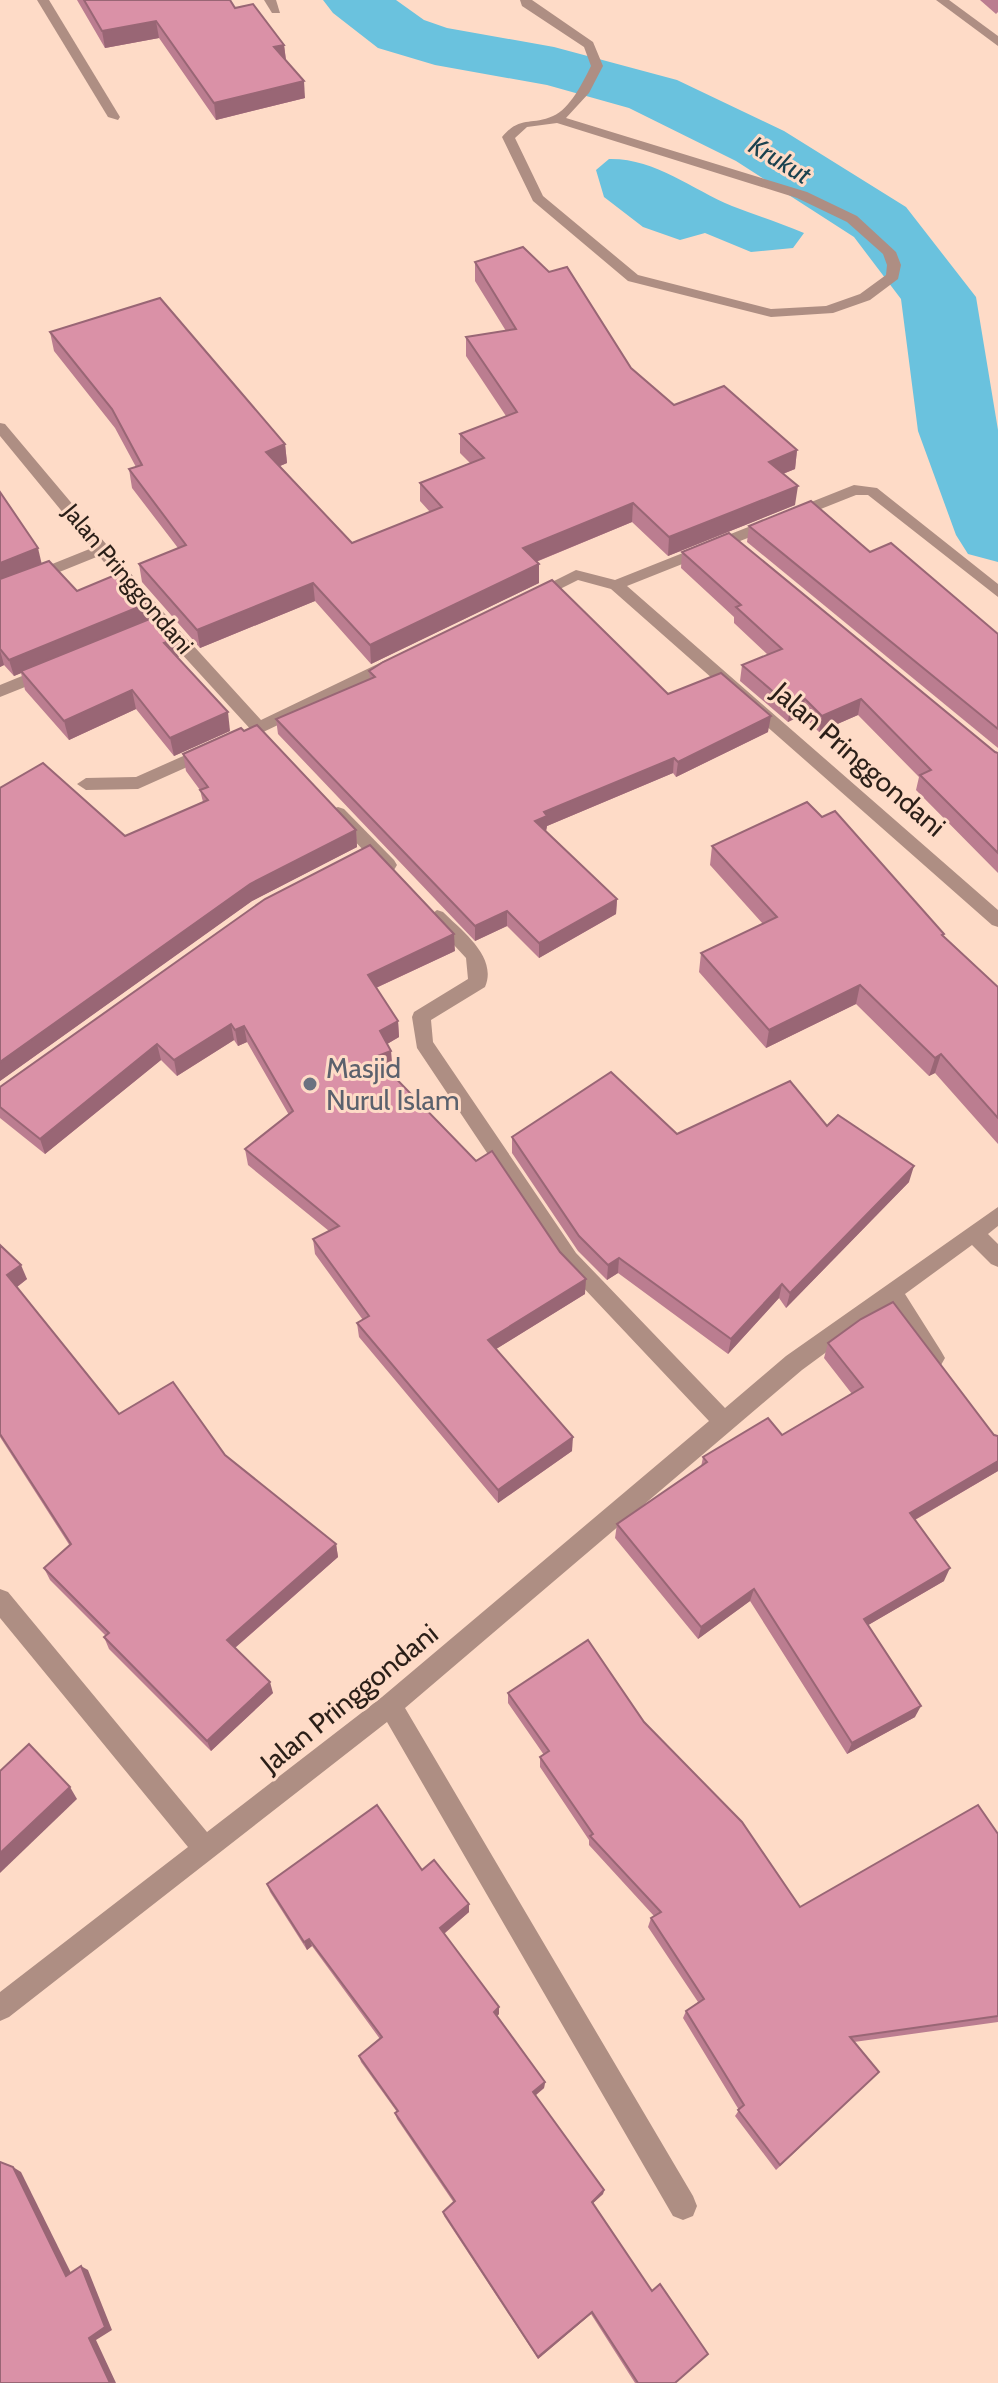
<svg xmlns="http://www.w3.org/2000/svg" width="998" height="2383" viewBox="0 0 998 2383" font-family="Cabin,sans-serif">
  <rect width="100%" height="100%" fill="#fedbc7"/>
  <path fill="#6ac2de" d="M609,159C655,158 691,189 732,206C756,215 780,223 804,233L793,248L751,252L705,233L680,240L643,227L604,197L596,170Z"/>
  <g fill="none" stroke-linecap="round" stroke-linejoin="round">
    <path fill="#6ac2de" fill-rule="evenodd" d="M323,0H396L424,20L447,28L554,47L677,80L784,131L906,207L976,297L998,430V562L968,554L956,535L918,431L901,299L854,237L736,161L629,108L547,85L435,65L378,48L333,13Z"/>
    <g fill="#ae8e83" fill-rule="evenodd">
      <path d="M37,0H49L120,117L118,120L108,117Z"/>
      <path d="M264,0H276L280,13H272Z"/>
      <path d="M520,0H532L593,42L603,66L589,93L566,118L807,192L857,216L896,252L901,265L898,279L870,300L833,313L771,317L628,281L533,201L502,137C521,115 530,126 553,116C570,109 583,82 591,66L584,47L522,6ZM557,123L797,198L847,222L883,254L887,265L886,275L860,294L826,306L771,309L638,275L543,196L515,138L527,127Z"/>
      <path d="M936,0H949L998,36V46Z"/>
      <path d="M0,423L5,424L170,620L261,720L386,660L392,659L400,664L398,668L259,734L253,732L158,628L99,556L0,596V585L92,548L0,436Z"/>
      <path d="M854,485L877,488L998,584V597L868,495H856L627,586L998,910V927L992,925L611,589L578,580L538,600L532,601L524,596L576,570L615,580Z"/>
      <path d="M49,665L55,667V675L0,697V685Z"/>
      <path d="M208,745L216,751L214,755L138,789L86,790L77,784L86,778L136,777Z"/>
      <path d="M338,807L344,809L394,860L397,865L394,870H382L332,817L329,813L332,809Z"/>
      <path d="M437,910L443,912C462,931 498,957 485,987L431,1020L433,1042L576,1253L725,1408L786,1356L998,1207V1226L988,1234L998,1244V1267L991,1264L972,1245L905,1294L941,1351L945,1358L941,1365L934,1367L927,1365L889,1306L802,1370L405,1708L693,2196L697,2206L693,2216L683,2220L673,2216L387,1722L9,2017L0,2021V1992L188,1847L0,1618V1589L8,1592L207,1832L382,1697L709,1421L562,1265L417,1048L412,1017L414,1012L468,979L466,958L428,917Z"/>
    </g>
  </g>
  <g fill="#bb7d90">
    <path d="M77,0H230L235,8L284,45L286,60L305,98L216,120L159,38L105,48Z"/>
    <path d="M980,0H998V12L996,14Z"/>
    <path d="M475,262L631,368L674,405L797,450L795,469L783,474L795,505L668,556L632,522L536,562L539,583L371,664L315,601L200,648L142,582L139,564L178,548L132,488L129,469L136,467L115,428L54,351L50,332L285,444L287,463L280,466L352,543L430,512L420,501V483L470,463L460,453V434L506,416L466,356V337L506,331L475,281Z"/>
    <path d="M0,492L41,564L77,591L149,619L177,638L180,656L177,658L230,731L174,756L136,709L69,740L25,690L21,673L14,676L4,665L0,667Z"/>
    <path d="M749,526L870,552L998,634V748L747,542Z"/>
    <path d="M682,552L998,753V873L916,790L919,777L858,715L819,732L802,715L788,722L740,681L742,665L768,655L734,623V617L681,568Z"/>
    <path d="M369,671L668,694L768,732L676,777L673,773L547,826L546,831L617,899L616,914L539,958L507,926L475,941L278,734L276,719L370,679Z"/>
    <path d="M183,754L356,830L357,847L252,901L0,1081V788L125,836L203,802L200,790L186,771Z"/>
    <path d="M712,846L944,936L998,987V1144L935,1073L929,1076L856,1004L766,1048L699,972L701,953L763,924L710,865Z"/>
    <path d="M455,951L376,988L398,1021L399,1037L387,1044L391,1051L392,1066L387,1068L585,1294L496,1349L572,1451L498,1503L359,1337L357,1323L363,1320L315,1254L313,1239L329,1231L248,1165L245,1149L289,1115L247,1042L238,1046L234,1040L177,1076L161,1060L45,1154L0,1118V1087Z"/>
    <path d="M827,1126L909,1182L786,1308L779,1298L728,1354L618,1273L607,1280L578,1251L512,1153V1137L677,1134Z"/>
    <path d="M0,1245L27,1279L17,1287L119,1414L225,1455L336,1544L338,1557L235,1648L273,1693L211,1751L109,1649L104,1637L106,1636L50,1580L44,1568L70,1546L0,1437Z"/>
    <path d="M828,1343L998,1436V1471L915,1520L944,1581L868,1625L915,1717L847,1754L750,1601L698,1639L615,1538L617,1524L701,1467L703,1457L782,1435L852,1394L824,1358Z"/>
    <path d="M508,1693L644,1722L800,1907L998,1834V2022L854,2042L879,2072L776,2170L735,2116L739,2110L683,2018L686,2011L698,2002L648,1927L651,1918L654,1916L589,1845V1840L540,1767V1757L544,1755L508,1703Z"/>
    <path d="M422,1870L469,1904V1912L444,1934L499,2014L497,2016L545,2082L544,2088L535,2096L604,2190L603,2194L593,2203L675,2383H635L591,2314L538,2359L444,2216L443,2212L454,2203L397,2119L395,2113L397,2112L361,2062L359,2056L380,2039L312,1946L307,1950L270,1892L267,1884Z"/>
  </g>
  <g fill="#996675">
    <path d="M156,21L159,38L105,48L102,31Z"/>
    <path d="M284,45L286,61L274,47Z"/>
    <path d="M304,81L305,98L216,120L214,103Z"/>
    <path d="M285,444L287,463L268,471L266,452Z"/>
    <path d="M797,450L795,469L767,480L769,462Z"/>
    <path d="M798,486L795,505L668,556L669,537Z"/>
    <path d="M633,503L632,522L523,567V548Z"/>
    <path d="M38,548L42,565L0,582V563Z"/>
    <path d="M539,564V583L371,664L370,645Z"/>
    <path d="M313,583L315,601L200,648L197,630Z"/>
    <path d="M146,604L149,621L14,676L9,660Z"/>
    <path d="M177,638L180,656L167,662L164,643Z"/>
    <path d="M0,650L4,665L0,667Z"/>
    <path d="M132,690L136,709L69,740L64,721Z"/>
    <path d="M805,699L802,715L788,722L790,706Z"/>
    <path d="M861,699L858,715L819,732L822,716Z"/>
    <path d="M228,712L230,731L174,756L170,738Z"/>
    <path d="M771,716L768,732L676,777L678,762Z"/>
    <path d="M674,758L673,773L547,826L546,831L535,821L544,812Z"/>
    <path d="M356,830L357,847L252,901L0,1081V1062L250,884Z"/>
    <path d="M617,899L616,914L539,958V943Z"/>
    <path d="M507,911V926L475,941V926Z"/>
    <path d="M454,934L455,951L369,991L368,975Z"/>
    <path d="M860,985L856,1004L766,1048L769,1030Z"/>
    <path d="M398,1021L399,1037L382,1047L380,1031Z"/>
    <path d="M231,1024L234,1040L177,1076L174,1060Z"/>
    <path d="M244,1026L247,1042L238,1046L235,1030Z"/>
    <path d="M157,1044L161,1060L45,1154L40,1139Z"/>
    <path d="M391,1051L392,1066L377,1073L375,1057Z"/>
    <path d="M941,1054L935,1073L929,1076L935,1058Z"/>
    <path d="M914,1166L909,1182L786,1308L790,1293Z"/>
    <path d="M619,1258L618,1273L607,1280L608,1265Z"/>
    <path d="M21,1265L27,1279L13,1290L7,1275Z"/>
    <path d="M586,1279L585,1294L488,1354V1340Z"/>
    <path d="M782,1284L779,1298L728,1354L731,1339Z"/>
    <path d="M573,1437L572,1451L498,1503V1490Z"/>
    <path d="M998,1461V1471L904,1526L910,1513Z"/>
    <path d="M336,1544L338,1557L230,1652L227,1640Z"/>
    <path d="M950,1568L944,1581L858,1631L864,1619Z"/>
    <path d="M754,1589L750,1601L698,1639L701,1627Z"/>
    <path d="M270,1682L273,1693L211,1751L207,1741Z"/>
    <path d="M921,1706L915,1717L847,1754L852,1743Z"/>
    <path d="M70,1787L77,1799L0,1873V1853Z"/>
    <path d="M469,1904V1912L441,1936L440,1928Z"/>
    <path d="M309,1939L312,1946L307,1950L304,1942Z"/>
    <path d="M499,2007V2014L494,2019V2012Z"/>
    <path d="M545,2082L544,2088L532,2098L533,2092Z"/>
    <path d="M13,2167L21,2172L74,2279L66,2276Z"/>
    <path d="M604,2190L603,2194L590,2206L592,2202Z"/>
    <path d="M81,2266L88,2270L112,2330L96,2340L116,2383H110L89,2338Z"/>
    <path d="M592,2312L591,2314L538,2359V2357Z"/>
  </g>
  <g fill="#da91a7" stroke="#996675" stroke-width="2">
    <path d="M84,0H230L235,8L253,4L284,45L274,47L304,81L214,103L156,21L102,31Z"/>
    <path d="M523,247L549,272L567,267L631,368L674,405L724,386L797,450L769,462L798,486L669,537L633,503L523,548L539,564L370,645L313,583L197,630L139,564L186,545L129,469L142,465L112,409L50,332L160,298L285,444L266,452L352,543L442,507L420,483L484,458L460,434L517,412L466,337L516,329L475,262Z"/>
    <path d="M0,492L38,548L0,563Z"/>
    <path d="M811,501L870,552L891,543L998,634V729L749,526Z"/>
    <path d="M729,533L995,752L998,753V853L920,775L931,770L861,699L822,716L805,699L790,706L742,665L782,649L736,607L741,605L682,552Z"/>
    <path d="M49,561L77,591L120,573L146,604L9,660L0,649V579Z"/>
    <path d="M552,580L668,694L721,673L771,716L678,762L674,758L544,812L547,816L535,821L617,899L539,943L507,911L475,926L276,719L375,677L369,671L383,662Z"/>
    <path d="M157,616L177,638L164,643L228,712L170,738L132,690L64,721L21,671Z"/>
    <path d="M257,725L356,830L250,884L0,1062V788L43,763L125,836L208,800L200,790L208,787L183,754L241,728L244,731Z"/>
    <path d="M807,802L822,817L835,811L944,934L942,935L998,987V1118L941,1054L935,1058L860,985L769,1030L701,953L777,917L712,846Z"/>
    <path d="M370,845L454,934L368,975L398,1021L380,1031L391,1051L375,1057L476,1161L492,1151L560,1252L586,1279L488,1340L573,1437L498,1490L357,1323L369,1316L313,1239L339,1226L245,1149L293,1111L244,1026L235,1030L231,1024L174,1060L157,1044L40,1139L0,1107V1087L265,899Z"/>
    <path d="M611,1072L677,1134L790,1081L827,1126L838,1115L914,1166L790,1293L782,1284L731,1339L619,1258L608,1265L579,1236L512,1137Z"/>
    <path d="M0,1245L21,1265L7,1275L119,1414L173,1382L225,1455L336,1544L227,1640L270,1682L207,1741L104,1637L109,1633L44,1568L71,1544L0,1434Z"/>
    <path d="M893,1302L994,1435L998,1436V1461L910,1513L950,1568L864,1619L921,1706L852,1743L754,1589L701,1627L617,1524L707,1462L703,1457L768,1418L782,1435L863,1387L828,1343L861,1319Z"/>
    <path d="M588,1640L644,1722L742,1822L800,1907L978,1805L998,1834V2016L850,2037L879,2072L780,2165L738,2110L744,2105L686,2011L704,1999L651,1918L661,1912L590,1836L593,1834L540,1757L549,1751L508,1693Z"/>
    <path d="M29,1744L70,1787L0,1853V1771Z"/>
    <path d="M377,1805L422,1870L434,1860L469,1904L440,1928L499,2007L494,2012L545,2082L533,2092L604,2190L592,2202L652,2291L660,2284L708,2354L675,2383H638L592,2312L538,2357L443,2212L455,2201L395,2113L398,2111L359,2056L382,2037L309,1939L304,1942L267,1884Z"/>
    <path d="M0,2162L13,2167L66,2276L81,2266L105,2327L89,2338L110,2383H0Z"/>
  </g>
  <circle fill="#6b7280" stroke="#fedbc7" stroke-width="3" cx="310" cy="1084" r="8"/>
  <g text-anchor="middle" stroke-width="6" stroke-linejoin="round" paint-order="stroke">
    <g font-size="24" fill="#2b1f18" stroke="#fedbc7">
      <text transform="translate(128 579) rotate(50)" y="8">Jalan Pringgondani</text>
    </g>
    <g font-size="26" font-style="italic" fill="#1a424f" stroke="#fedbc7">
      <text transform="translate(780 160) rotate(31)" y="9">Krukut</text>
    </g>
    <g font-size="28" fill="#2b1f18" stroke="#fedbc7">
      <text transform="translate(859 759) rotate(41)" y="10">Jalan Pringgondani</text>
      <text transform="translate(349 1698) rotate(-39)" y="10">Jalan Pringgondani</text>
    </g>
    <g font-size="28" fill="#5b616d" stroke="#fedbc7" text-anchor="start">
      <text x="326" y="1078">Masjid<tspan x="326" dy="32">Nurul Islam</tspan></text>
    </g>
  </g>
</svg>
